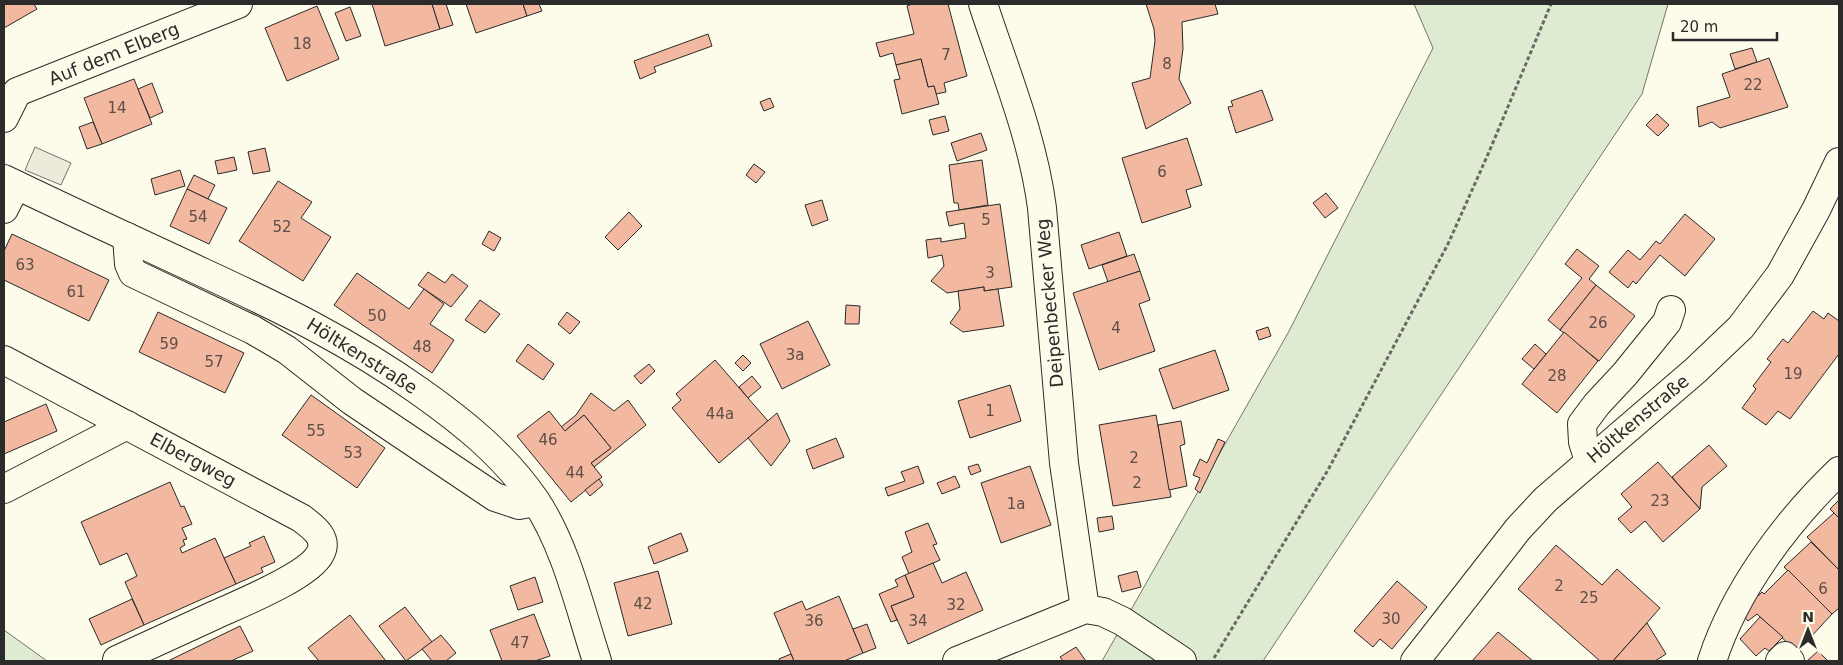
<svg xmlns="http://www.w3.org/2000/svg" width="1843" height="665" viewBox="0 0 1843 665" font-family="'DejaVu Sans',sans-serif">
  <rect width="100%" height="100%" fill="#fdfbea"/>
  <g fill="#deebd1" stroke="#74746e">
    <path d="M1414,4H1668L1642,94L1263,661H1102L1288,333L1433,48Z"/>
    <path d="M4,630L47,661H4Z"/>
  </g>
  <path fill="#eceadb" stroke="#74746e" d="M35,147L71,163L61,185L25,170Z"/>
  <g fill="#f2b8a0" stroke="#2b2b2b">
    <path d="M4,4H34L37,9L4,28Z"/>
    <path d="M372,4H432L440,29L385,46Z"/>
    <path d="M432,4H446L453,25L440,29Z"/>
    <path d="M466,4H523L527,16L476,33Z"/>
    <path d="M523,4H539L542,11L527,16Z"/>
    <path d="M912,4H948L967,76L944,83L946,92L936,94L934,86L928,87L921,59L896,65L893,53L880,57L876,43L914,34L907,6Z"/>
    <path d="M1146,4H1215L1218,14L1182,22L1183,49L1179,79L1191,103L1146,129L1132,83L1150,78L1155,41L1154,29Z"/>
    <path d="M317,6L339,59L287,81L265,28Z"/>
    <path d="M350,7L361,36L346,41L335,13Z"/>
    <path d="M708,34L712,46L654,67L656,72L640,79L634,61Z"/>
    <path d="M1752,48L1757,62L1735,69L1730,54Z"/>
    <path d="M1769,58L1788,107L1720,128L1712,122L1699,127L1697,107L1730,97L1722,74Z"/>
    <path d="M921,59L928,87L934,86L939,104L902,114L894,80L900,79L896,65Z"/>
    <path d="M134,79L152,124L102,144L84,98Z"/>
    <path d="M152,83L163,112L150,118L138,89Z"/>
    <path d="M1262,90L1273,120L1236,133L1228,107L1233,106L1231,101Z"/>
    <path d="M770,98L774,107L764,111L760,102Z"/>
    <path d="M1657,114L1669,125L1658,136L1646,125Z"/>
    <path d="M945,116L949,131L933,135L929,120Z"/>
    <path d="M93,122L102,144L87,149L79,127Z"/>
    <path d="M981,133L987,150L957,161L951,143Z"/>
    <path d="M1187,138L1202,185L1186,190L1191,207L1142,223L1122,158Z"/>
    <path d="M265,148L270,171L253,174L248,152Z"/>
    <path d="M234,157L237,170L218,174L215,161Z"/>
    <path d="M982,160L988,205L959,210L958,203H954L949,165Z"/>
    <path d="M754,164L765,172L756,183L746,175Z"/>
    <path d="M180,170L185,186L155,195L151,179Z"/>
    <path d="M194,175L215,185L208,199L187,189Z"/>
    <path d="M278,181L312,202L301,218L331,237L303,281L239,241Z"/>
    <path d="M187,189L227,208L209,244L170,226Z"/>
    <path d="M1326,193L1338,208L1325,218L1313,203Z"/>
    <path d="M822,200L828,220L812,226L805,205Z"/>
    <path d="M1000,204L1012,287L984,291V287L947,293L931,281L944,266L942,255L928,258L926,240L941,238V242L966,238L964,223L949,226L946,212Z"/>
    <path d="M629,212L642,226L618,250L605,237Z"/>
    <path d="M1685,214L1715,239L1685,276L1660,255L1636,284L1633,281L1628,288L1609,272L1628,250L1640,260L1656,241L1660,244Z"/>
    <path d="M489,231L501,238L494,251L482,244Z"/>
    <path d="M1119,232L1127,256L1089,269L1081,245Z"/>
    <path d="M12,234L109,280L89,321L4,280V251Z"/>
    <path d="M1577,249L1599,266L1589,279L1596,285L1560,330L1548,320L1582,278L1565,264Z"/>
    <path d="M1134,254L1140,271L1108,282L1102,265Z"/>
    <path d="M1140,271L1150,300L1139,304L1155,351L1099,370L1073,293Z"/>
    <path d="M428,272L445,283L452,274L468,286L451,307L418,285Z"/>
    <path d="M357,273L409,309L424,289L444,304L430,324L454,340L432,373L334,305Z"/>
    <path d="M1596,285L1635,316L1599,361L1560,330Z"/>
    <path d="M984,287V291L998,289L1004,326L963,332L950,323L960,309L958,291Z"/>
    <path d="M480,300L500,314L485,333L465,320Z"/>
    <path d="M846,305L860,306L859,324H845Z"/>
    <path d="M1813,311L1824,319L1828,313L1839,321V354L1790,419L1778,411L1766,425L1742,408L1756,389L1753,386L1771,362L1767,359L1783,339L1788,343Z"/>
    <path d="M158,312L244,353L225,393L139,352Z"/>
    <path d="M567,312L580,322L570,334L558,324Z"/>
    <path d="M808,321L830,365L782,389L760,344Z"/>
    <path d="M1268,327L1271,336L1259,340L1256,331Z"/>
    <path d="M1564,332L1598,361L1557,413L1522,384Z"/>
    <path d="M528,344L554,364L543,380L516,361Z"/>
    <path d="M1535,344L1546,354L1534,369L1522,359Z"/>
    <path d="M1215,350L1229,390L1173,409L1159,369Z"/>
    <path d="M743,355L751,363L743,371L735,363Z"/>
    <path d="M715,360L768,421L719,463L672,408L681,400L676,394Z"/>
    <path d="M649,364L655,371L641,384L634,376Z"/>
    <path d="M752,376L761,387L748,398L739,387Z"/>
    <path d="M1010,385L1021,421L970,438L958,401Z"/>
    <path d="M591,393L614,411L628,400L646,425L594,467L591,463L611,448L584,415L565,431L561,427L576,415Z"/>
    <path d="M311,395L385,448L357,488L282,435Z"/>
    <path d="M46,404L57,431L4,454V422Z"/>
    <path d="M549,411L565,431L584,415L611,448L591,463L602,477L571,502L517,436Z"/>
    <path d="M777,413L790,441L771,466L748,438Z"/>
    <path d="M1156,415L1171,497L1113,506L1099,425Z"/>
    <path d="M1181,421L1185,444L1180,446L1187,486L1169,490L1158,425Z"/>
    <path d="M836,438L844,457L813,469L806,450Z"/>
    <path d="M1218,439L1225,442L1200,493L1195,489L1200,478L1193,475L1200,459L1207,463Z"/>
    <path d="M1709,445L1727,466L1702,487L1700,509L1672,477Z"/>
    <path d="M1658,462L1700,509L1663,542L1645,521L1631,533L1618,519L1632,507L1621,494Z"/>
    <path d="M978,464L981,471L971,475L968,467Z"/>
    <path d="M918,466L924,483L888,496L885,488L905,481L901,472Z"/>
    <path d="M1030,466L1051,525L1001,543L981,483Z"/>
    <path d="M955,476L960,487L942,494L937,483Z"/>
    <path d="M599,479L603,485L590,496L585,490Z"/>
    <path d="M170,482L181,507L184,506L192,524L182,528L187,539L183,540L185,545L180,548L182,553L215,538L236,584L144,625L125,582L137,576L127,553L100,565L81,522Z"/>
    <path d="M1839,500V518L1830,509Z"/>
    <path d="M1834,513L1839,518V570L1807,537Z"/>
    <path d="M1112,516L1114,529L1099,532L1097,518Z"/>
    <path d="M928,523L937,544L933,545L940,560L909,574L902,557L912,552L905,532Z"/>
    <path d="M681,533L688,551L654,564L648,547Z"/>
    <path d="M264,536L275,562L261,568L263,572L236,584L224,558L251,546L249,543Z"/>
    <path d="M1811,542L1839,570V608L1832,614L1784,567Z"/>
    <path d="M1556,545L1602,585L1617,569L1660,608L1613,661H1600L1518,589Z"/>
    <path d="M933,563L942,583L966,572L983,610L908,644L891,606L914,597L905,575Z"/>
    <path d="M1788,570L1832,614L1797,652L1757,614L1748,621L1741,613L1762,592L1764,594Z"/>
    <path d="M658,571L672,624L628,636L614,583Z"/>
    <path d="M1137,571L1141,587L1122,592L1118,576Z"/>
    <path d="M905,575L914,597L891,606L897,620L891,622L879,594L898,586L895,580Z"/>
    <path d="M535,577L543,602L518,610L510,586Z"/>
    <path d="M1397,581L1427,607L1392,649L1380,639L1373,647L1354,631Z"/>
    <path d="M839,596L863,653L844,661H794L774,613L802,601L806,610Z"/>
    <path d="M132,599L144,625L101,645L89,619Z"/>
    <path d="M405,607L432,642L406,661L379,626Z"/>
    <path d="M534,614L550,656L535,661H502L490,630Z"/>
    <path d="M350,615L386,661H319L308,648Z"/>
    <path d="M1760,617L1783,637L1769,651L1765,648L1756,656L1740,639Z"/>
    <path d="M1647,623L1666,654L1655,661H1613Z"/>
    <path d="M867,624L876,648L863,653L853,629Z"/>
    <path d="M240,626L253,651L231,661H168Z"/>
    <path d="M1498,632L1533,661H1472Z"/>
    <path d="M441,635L456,653L446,661H432L422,649Z"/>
    <path d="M1076,647L1086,661H1063L1060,657Z"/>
    <path d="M1818,651L1828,661H1807Z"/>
    <path d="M791,654L794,661H780L779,659Z"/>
  </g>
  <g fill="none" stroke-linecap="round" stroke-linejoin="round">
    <g stroke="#2b2b2b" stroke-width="30">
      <g id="minor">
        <path d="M983,4C1005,71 1033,138 1042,208L1064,463L1085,609"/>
        <path d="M4,118L17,92L238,4"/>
        <path d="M4,179C70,211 138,242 204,273C280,308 350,342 419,391C463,422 504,455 535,500C566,546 580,609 597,661"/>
        <path d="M4,209L16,185"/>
        <path d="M127,237L129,264L133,273L253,330L287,350L352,401L495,497L519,505L536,502"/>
        <path d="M4,360L301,518C313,527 329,538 320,554C309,576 239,604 215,615C182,630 150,645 117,660"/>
        <path d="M1589,461L1583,442L1582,424L1597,404L1625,374L1667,322L1671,310"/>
        <path d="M4,489L127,425"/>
        <path d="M957,661L1085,609L1103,612L1122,621L1182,661"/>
        <path d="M1415,661L1518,529L1546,499L1696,370L1741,327L1780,275L1816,210L1839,162"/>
        <path d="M1712,661C1735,590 1786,522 1839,471"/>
        <path d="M1780,661L1785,656L1790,661"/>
      </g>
    </g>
    <path stroke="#6a6964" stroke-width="3" stroke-dasharray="4 2.5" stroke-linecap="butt" d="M1214,658L1328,470L1448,244L1489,152L1551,4"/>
    <use href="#minor" stroke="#fdfbea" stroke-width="28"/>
  </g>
  <g text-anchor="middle" stroke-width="4" stroke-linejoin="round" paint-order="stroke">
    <g font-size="15" fill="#5d4e48">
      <text x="302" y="49">18</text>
      <text x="946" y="60">7</text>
      <text x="1167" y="69">8</text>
      <text x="1753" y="90">22</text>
      <text x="117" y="113">14</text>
      <text x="1162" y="177">6</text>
      <text x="198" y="222">54</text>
      <text x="986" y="225">5</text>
      <text x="282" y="232">52</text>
      <text x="25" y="270">63</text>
      <text x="990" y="278">3</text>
      <text x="76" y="297">61</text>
      <text x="377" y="321">50</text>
      <text x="1598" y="328">26</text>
      <text x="1116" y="333">4</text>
      <text x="169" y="349">59</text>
      <text x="422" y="352">48</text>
      <text x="795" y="360">3a</text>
      <text x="214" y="367">57</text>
      <text x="1793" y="379">19</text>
      <text x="1557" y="381">28</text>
      <text x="990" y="416">1</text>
      <text x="720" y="419">44a</text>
      <text x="316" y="436">55</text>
      <text x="548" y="445">46</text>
      <text x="353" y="458">53</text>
      <text x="1134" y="463">2</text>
      <text x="575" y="478">44</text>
      <text x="1137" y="488">2</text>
      <text x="1660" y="506">23</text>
      <text x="1016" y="509">1a</text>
      <text x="1559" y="591">2</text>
      <text x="1823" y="594">6</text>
      <text x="1589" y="603">25</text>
      <text x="643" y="609">42</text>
      <text x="956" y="610">32</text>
      <text x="1391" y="624">30</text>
      <text x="814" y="626">36</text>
      <text x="918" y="626">34</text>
      <text x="520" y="648">47</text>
    </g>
    <g font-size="18" fill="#2b2b2b" stroke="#fdfbea">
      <text transform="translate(114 54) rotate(-22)" y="6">Auf dem Elberg</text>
      <text transform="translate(1050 303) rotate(-95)" y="6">Deipenbecker Weg</text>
      <text transform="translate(362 356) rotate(32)" y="6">Höltkenstraße</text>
      <text transform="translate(1638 419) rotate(-40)" y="6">Höltkenstraße</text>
      <text transform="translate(193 460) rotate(28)" y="6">Elbergweg</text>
    </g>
  </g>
  <rect width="1843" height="665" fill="none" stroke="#2b2b2b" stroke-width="10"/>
  <g transform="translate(1808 630)" stroke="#fdfbea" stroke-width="4" paint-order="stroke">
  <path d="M0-4L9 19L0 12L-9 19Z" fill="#2b2b2b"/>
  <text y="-8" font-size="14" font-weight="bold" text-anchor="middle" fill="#2b2b2b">N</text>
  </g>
  <path d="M1673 32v8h104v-8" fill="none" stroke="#2b2b2b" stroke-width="2.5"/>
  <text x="1680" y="32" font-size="15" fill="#2b2b2b" stroke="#fdfbea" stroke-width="4" paint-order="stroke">20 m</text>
</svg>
